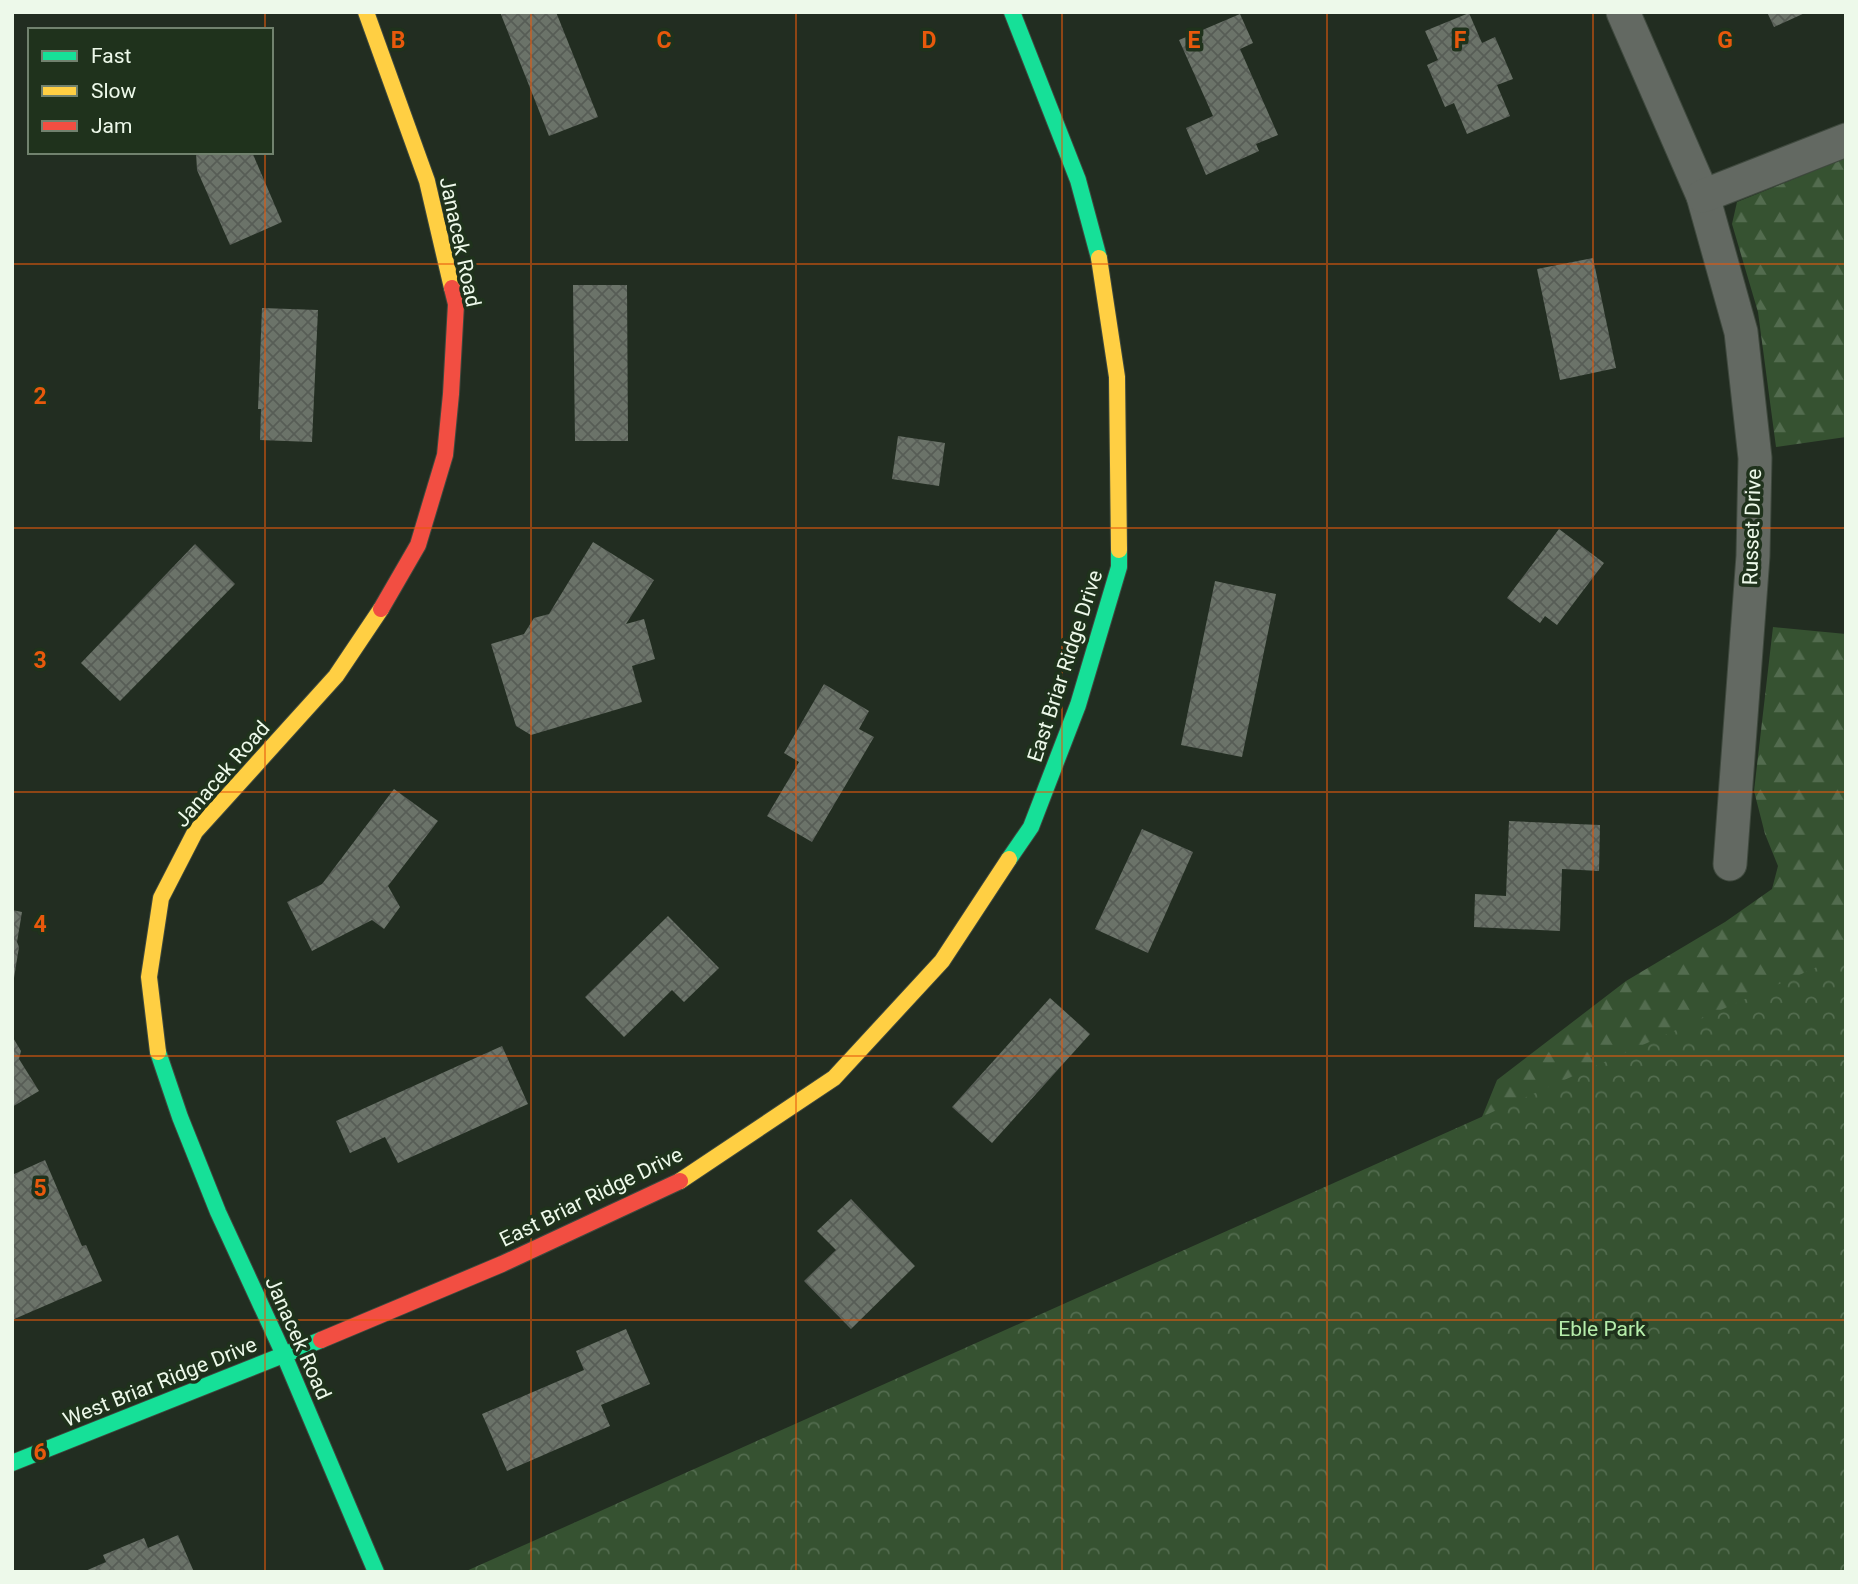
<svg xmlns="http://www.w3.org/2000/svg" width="1858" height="1584" viewBox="0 0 1858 1584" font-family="Roboto,sans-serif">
  <defs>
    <pattern id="forest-firs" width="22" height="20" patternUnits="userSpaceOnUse" patternTransform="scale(1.75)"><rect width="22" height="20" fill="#365231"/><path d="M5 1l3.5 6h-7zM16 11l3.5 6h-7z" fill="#536c4f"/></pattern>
    <pattern id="park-crowns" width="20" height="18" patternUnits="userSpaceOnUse" patternTransform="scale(1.75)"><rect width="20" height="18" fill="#365231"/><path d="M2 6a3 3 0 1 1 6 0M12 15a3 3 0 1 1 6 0" fill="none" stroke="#536c4f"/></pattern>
    <pattern id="building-cross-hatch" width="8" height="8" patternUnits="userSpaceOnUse" patternTransform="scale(1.75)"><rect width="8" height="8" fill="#6b7369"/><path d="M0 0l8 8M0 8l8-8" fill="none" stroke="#575d56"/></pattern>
  </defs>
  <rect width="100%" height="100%" fill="#222d21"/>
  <g fill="url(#forest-firs)">
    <path d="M1846,158V437L1776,447L1758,312L1732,224L1737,202Z"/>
    <path d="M1773,627L1846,634V1572L1482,1117L1497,1080L1626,981L1725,922L1772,889L1778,866L1765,834L1754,791Z"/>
  </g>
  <path fill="url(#park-crowns)" d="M1846,954V1572H464Z"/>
  <g fill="url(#building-cross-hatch)">
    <path d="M500,12H556L598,117L549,136Z"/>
    <path d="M1767,12H1807L1774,27Z"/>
    <path d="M1469,13L1482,43L1495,37L1513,79L1497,85L1510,116L1467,134L1454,103L1445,107L1427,65L1438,60L1425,31Z"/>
    <path d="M1240,14L1253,43L1240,49L1278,135L1256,144L1259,151L1206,175L1186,128L1213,116L1179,40Z"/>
    <path d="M196,152H252L282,222L230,245L197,170Z"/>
    <path d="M1593,258L1616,368L1560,380L1537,269Z"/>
    <path d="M573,285H627L628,441H575Z"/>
    <path d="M262,308L318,310L312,442L260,440L261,409H258Z"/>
    <path d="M898,436L945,443L939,486L892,479Z"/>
    <path d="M1559,529L1604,563L1557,625L1545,616L1540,623L1507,598Z"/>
    <path d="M593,542L654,580L626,624L644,619L655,659L632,666L642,702L531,735L516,726L491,644L524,634L534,618L549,614Z"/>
    <path d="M195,544L235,584L120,701L81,663Z"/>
    <path d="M1215,581L1276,594L1242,757L1181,745Z"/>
    <path d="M824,684L869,711L859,729L874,737L812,842L767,816L799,762L784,753Z"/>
    <path d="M394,789L438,821L388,886L400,907L384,929L372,920L312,951L287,902L322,884Z"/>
    <path d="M1509,821L1600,825L1599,871L1562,869L1560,931L1474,927L1475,894L1506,896Z"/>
    <path d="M1142,829L1193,852L1148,953L1095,929Z"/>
    <path d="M12,910L22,912L17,942L19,947L14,978H12Z"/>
    <path d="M668,916L719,968L684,1002L672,990L624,1037L585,997Z"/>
    <path d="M1050,998L1090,1034L992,1143L952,1107Z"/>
    <path d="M12,1036L21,1051L19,1059L39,1091L12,1107Z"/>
    <path d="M502,1046L528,1104L398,1163L385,1137L350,1153L336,1121Z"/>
    <path d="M45,1160L82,1246L86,1245L102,1281L12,1320V1175Z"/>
    <path d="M851,1199L915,1266L851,1329L804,1281L836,1250L817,1231Z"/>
    <path d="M626,1329L650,1384L601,1405L610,1426L507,1471L482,1414L584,1370L576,1351Z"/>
    <path d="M178,1535L194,1572H83L106,1562L103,1555L144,1538L148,1548Z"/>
  </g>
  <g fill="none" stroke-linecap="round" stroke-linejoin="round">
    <g stroke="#3f493e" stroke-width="35">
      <g id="street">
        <path d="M1623,12L1703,196L1741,332L1755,458L1753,556L1730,864"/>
        <path d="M1703,196L1846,140"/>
      </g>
    </g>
    <g stroke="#3f493e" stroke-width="18">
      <g id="fast">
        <path d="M1012,12L1078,180L1099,258"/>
        <path d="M1009,859L1031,827L1078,705L1119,567V550"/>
        <path d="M158,1052L180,1117L218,1212L284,1355L376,1572"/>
        <path d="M12,1463L321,1340"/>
      </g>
    </g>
    <g stroke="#3f493e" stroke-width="18">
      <g id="slow">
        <path d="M366,12L427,181L452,288"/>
        <path d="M1099,258L1117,377L1119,550"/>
        <path d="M158,1052L149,977L161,898L195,832L336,676L381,609"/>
        <path d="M680,1181L834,1078L942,961L1009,859"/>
      </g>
    </g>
    <g stroke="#3f493e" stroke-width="18">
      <g id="jam">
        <path d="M381,609L418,545L445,455L451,394L456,304L452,288"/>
        <path d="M321,1340L502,1264L680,1181"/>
      </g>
    </g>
    <use href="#street" stroke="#636962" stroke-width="33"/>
    <use href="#fast" stroke="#16e098" stroke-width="16"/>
    <use href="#slow" stroke="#ffcf43" stroke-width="16"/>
    <use href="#jam" stroke="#f24e42" stroke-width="16"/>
  </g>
  <path fill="none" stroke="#e8590c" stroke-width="2" stroke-opacity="0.55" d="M265,12V30M531,12V1572M796,12V1572M1062,12V1572M1327,12V1572M1593,12V1572M265,152V1572M12,264H1846M12,528H1846M12,792H1846M12,1056H1846M12,1320H1846"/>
  <g text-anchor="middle" stroke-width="7" stroke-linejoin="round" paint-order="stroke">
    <g font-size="21" fill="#edf9ea" stroke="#1f321c">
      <text transform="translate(460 242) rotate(78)" y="7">Janacek Road</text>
      <text transform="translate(1752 527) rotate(-88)" y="7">Russet Drive</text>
      <text transform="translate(1065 666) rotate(-72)" y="7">East Briar Ridge Drive</text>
      <text transform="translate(222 774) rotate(-49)" y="7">Janacek Road</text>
      <text transform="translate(591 1197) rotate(-26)" y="7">East Briar Ridge Drive</text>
      <text transform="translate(298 1338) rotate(66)" y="7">Janacek Road</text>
      <text transform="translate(160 1382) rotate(-22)" y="7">West Briar Ridge Drive</text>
    </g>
    <g font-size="21" fill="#b5ecaa" stroke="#1f321c">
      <text x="1602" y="1336">Eble Park</text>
    </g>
  </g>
  <g font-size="23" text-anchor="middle" font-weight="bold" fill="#e8590c" stroke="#1f321c" stroke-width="7" stroke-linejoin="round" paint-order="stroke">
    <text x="398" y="48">B</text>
    <text x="664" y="48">C</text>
    <text x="929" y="48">D</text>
    <text x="1194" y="48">E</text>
    <text x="1460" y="48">F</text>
    <text x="1725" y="48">G</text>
    <text x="40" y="404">2</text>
    <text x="40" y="668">3</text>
    <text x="40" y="932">4</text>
    <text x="40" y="1196">5</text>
    <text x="40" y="1460">6</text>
  </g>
  <rect width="1858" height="1584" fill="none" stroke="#edf9ea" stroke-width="28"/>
  <rect x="28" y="28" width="245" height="126" fill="#1f321c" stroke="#71826e" stroke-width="2"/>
  <rect x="42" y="51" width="35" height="10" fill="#16e098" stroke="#71826e" stroke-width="2"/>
  <text x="91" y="63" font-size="21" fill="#edf9ea">Fast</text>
  <rect x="42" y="86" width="35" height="10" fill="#ffcf43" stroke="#71826e" stroke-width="2"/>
  <text x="91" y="98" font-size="21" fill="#edf9ea">Slow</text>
  <rect x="42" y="121" width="35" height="10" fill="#f24e42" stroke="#71826e" stroke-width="2"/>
  <text x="91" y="133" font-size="21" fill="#edf9ea">Jam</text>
</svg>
